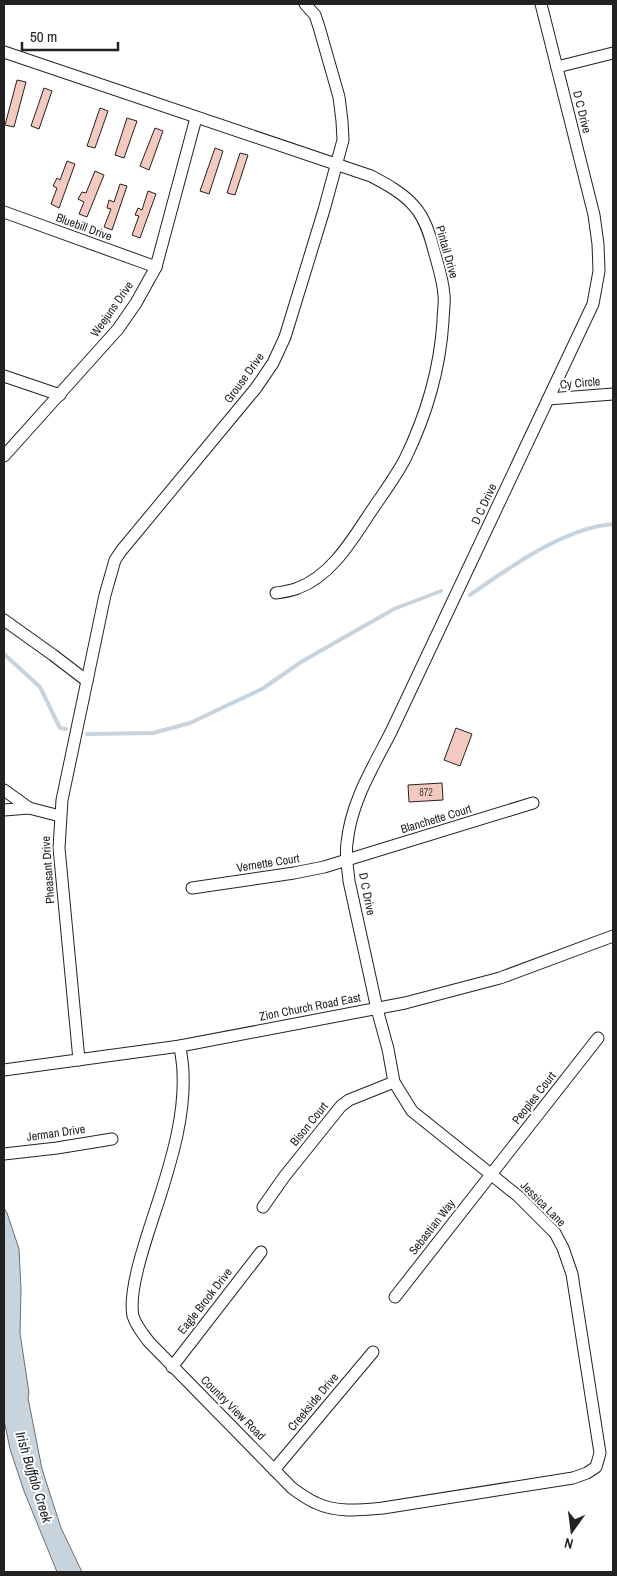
<svg xmlns="http://www.w3.org/2000/svg" width="617" height="1576" viewBox="0 0 617 1576" font-family="'Archivo Narrow',sans-serif">
  <rect width="100%" height="100%" fill="#fff"/>
  <path fill="#c7d3dd" stroke="#6f6f6f" d="M4,1208L7,1213L19,1249L21,1289L20,1333L29,1393L28,1398L42,1469L61,1528L82,1572H57L24,1491L10,1449L4,1420Z"/>
  <g fill="none" stroke-linecap="round" stroke-linejoin="round">
    <g stroke="#c7d3dd" stroke-width="4">
      <path d="M470,595C510,567 564,528 613,524"/>
      <path d="M4,654L40,687L60,728L66,729"/>
      <path d="M87,734L153,733L190,723L262,689L301,662L394,609L441,591"/>
    </g>
  </g>
  <g fill="#f3c9c0" stroke="#222">
    <path d="M17,80L26,82L14,127L5,125Z"/>
    <path d="M44,88L52,91L39,129L31,126Z"/>
    <path d="M100,108L108,111L95,148L87,146Z"/>
    <path d="M127,118L137,121L124,158L115,155Z"/>
    <path d="M155,128L163,131L149,170L140,166Z"/>
    <path d="M215,148L223,151L209,194L200,191Z"/>
    <path d="M240,153L248,155L235,195L227,193Z"/>
    <path d="M67,161L75,164L59,208L51,204L57,188L53,186L57,178L60,180Z"/>
    <path d="M95,171L104,175L87,217L79,214L84,202L78,199L82,192L86,193Z"/>
    <path d="M120,184L127,186L112,230L104,227L111,209L107,208L109,200L114,202Z"/>
    <path d="M148,191L156,194L140,238L132,235L139,216L135,215L138,208L142,210Z"/>
    <path d="M456,728L472,734L460,766L444,760Z"/>
    <path d="M442,783L443,800L409,802L408,785Z"/>
  </g>
  <g fill="none" stroke-linecap="round" stroke-linejoin="round">
    <g stroke="#222" stroke-width="13">
      <g id="minor">
        <path d="M4,52L371,176C386,184 403,193 414,206C425,218 430,235 434,251C438,265 443,280 444,295C445,303 443,313 443,321C440,369 426,416 405,459C395,478 382,495 370,513C352,540 331,576 298,588C291,591 283,592 276,593"/>
        <path d="M557,67L613,53"/>
        <path d="M4,212L156,267"/>
        <path d="M4,376L60,395"/>
        <path d="M548,399L613,394"/>
        <path d="M4,456L118,329L136,303L156,267L196,118"/>
        <path d="M4,620L53,655L87,681"/>
        <path d="M4,790L29,808"/>
        <path d="M4,810L29,808L60,816"/>
        <path d="M192,888L294,873L324,867L533,803"/>
        <path d="M180,1046C181,1055 183,1064 183,1073C185,1113 173,1155 161,1193C152,1223 127,1287 133,1316C136,1326 143,1334 149,1342L292,1488C299,1493 307,1499 316,1503C337,1513 361,1510 383,1508L573,1478L587,1473L596,1467L600,1453L572,1274L563,1248L555,1233L518,1196L412,1111L394,1082L388,1049L377,1009L349,881C348,869 345,855 347,843C351,802 373,767 391,732L593,304L599,271L598,244L594,215L541,4"/>
        <path d="M79,1060L59,848L62,800L105,595L115,560L121,551L256,388L273,363L285,337L324,210L343,140L342,121L339,97L319,27L315,15L305,4"/>
        <path d="M4,1070L180,1046L405,1003L500,978L613,936"/>
        <path d="M4,1154L57,1148L112,1139"/>
        <path d="M263,1207L284,1177L341,1106L349,1100L394,1082"/>
        <path d="M395,1297L598,1038"/>
        <path d="M172,1367L261,1252"/>
        <path d="M274,1470L373,1352"/>
      </g>
    </g>
    <use href="#minor" stroke="#fff" stroke-width="11"/>
  </g>
  <g text-anchor="middle" stroke-width="4" stroke-linejoin="round" paint-order="stroke">
    <g font-size="10" fill="#564c4a">
      <text x="426" y="796">872</text>
    </g>
    <g font-size="12" fill="#222" stroke="#fff">
      <text transform="translate(582 112) rotate(76)" y="4">D C Drive</text>
      <text transform="translate(84 227) rotate(20)" y="4">Bluebill Drive</text>
      <text transform="translate(447 252) rotate(74)" y="4">Pintail Drive</text>
      <text transform="translate(112 309) rotate(-55)" y="4">Weejuns Drive</text>
      <text transform="translate(244 378) rotate(-54)" y="4">Grouse Drive</text>
      <text transform="translate(580 383) rotate(-5)" y="4">Cy Circle</text>
      <text transform="translate(484 504) rotate(-65)" y="4">D C Drive</text>
      <text transform="translate(436 819) rotate(-17)" y="4">Blanchette Court</text>
      <text transform="translate(268 863) rotate(-9)" y="4">Vernette Court</text>
      <text transform="translate(48 870) rotate(-94)" y="4">Pheasant Drive</text>
      <text transform="translate(367 894) rotate(79)" y="4">D C Drive</text>
      <text transform="translate(310 1007) rotate(-11)" y="4">Zion Church Road East</text>
      <text transform="translate(534 1098) rotate(-52)" y="4">Peoples Court</text>
      <text transform="translate(309 1124) rotate(-51)" y="4">Bison Court</text>
      <text transform="translate(56 1133) rotate(-8)" y="4">Jerman Drive</text>
      <text transform="translate(543 1204) rotate(45)" y="4">Jessica Lane</text>
      <text transform="translate(432 1227) rotate(-52)" y="4">Sebastian Way</text>
      <text transform="translate(205 1301) rotate(-52)" y="4">Eagle Brook Drive</text>
      <text transform="translate(313 1402) rotate(-50)" y="4">Creekside Drive</text>
      <text transform="translate(233 1408) rotate(45)" y="4">Country View Road</text>
    </g>
    <g font-size="14" font-style="italic" fill="#222" stroke="#fff">
      <text transform="translate(34 1477) rotate(73)" y="5">Irish Buffalo Creek</text>
    </g>
  </g>
  <rect width="617" height="1576" fill="none" stroke="#222222" stroke-width="10"/>
  <g transform="translate(572 1531) rotate(194)" stroke="#ffffff" stroke-width="4" paint-order="stroke">
  <path d="M0-4L9 19L0 12L-9 19Z" fill="#222222"/>
  <text y="-8" font-size="14" font-weight="bold" text-anchor="middle" fill="#222222">N</text>
  </g>
  <path d="M22 42v8h96v-8" fill="none" stroke="#222222" stroke-width="2.5"/>
  <text x="30" y="42" font-size="15" fill="#222222" stroke="#ffffff" stroke-width="4" paint-order="stroke">50 m</text>
</svg>
